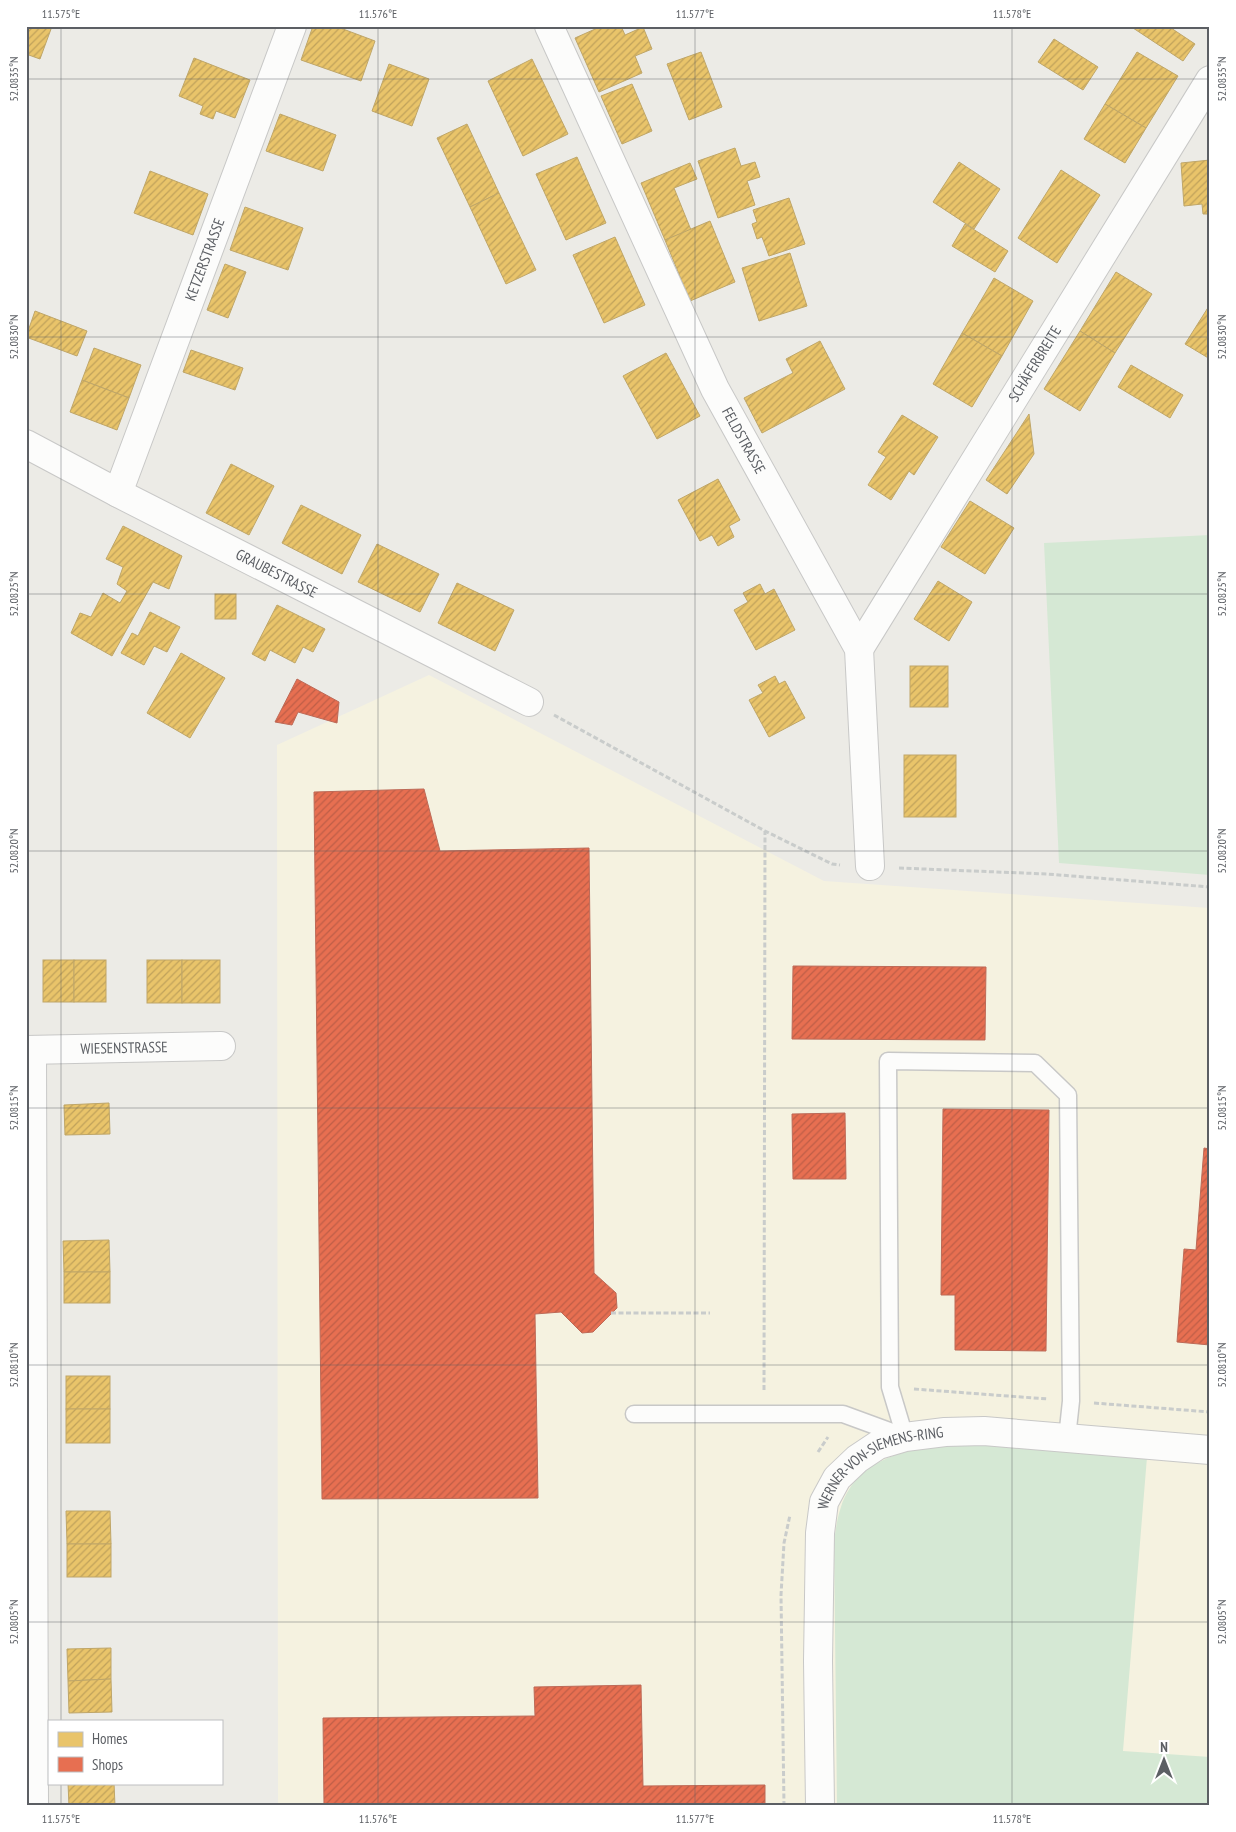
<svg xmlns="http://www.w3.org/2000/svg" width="1236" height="1832" viewBox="0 0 1236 1832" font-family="'PT Sans Narrow',sans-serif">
  <defs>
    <pattern id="homes-hatch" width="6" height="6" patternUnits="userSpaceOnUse" patternTransform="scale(1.25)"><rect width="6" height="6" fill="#e9c46a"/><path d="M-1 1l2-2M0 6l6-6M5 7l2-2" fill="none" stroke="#c0a25b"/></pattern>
    <pattern id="shops-hatch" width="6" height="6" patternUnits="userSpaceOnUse" patternTransform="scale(1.25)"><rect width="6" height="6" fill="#e76f51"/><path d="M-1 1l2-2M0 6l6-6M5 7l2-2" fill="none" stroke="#be5e47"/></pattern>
  </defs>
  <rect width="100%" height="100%" fill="#ecebe6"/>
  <path fill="#f5f2e0" d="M429,675L824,881L1210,908V1806H278L277,745Z"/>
  <g fill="#d5e8d4">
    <path d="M1210,535V875L1059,863L1044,543Z"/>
    <path d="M964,1443L1147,1457L1123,1751L1210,1757V1806H837L834,1541C836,1529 837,1518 841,1507C859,1453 916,1448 964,1443Z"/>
  </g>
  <g fill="url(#homes-hatch)" stroke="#bfa668">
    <path d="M26,26H42L51,29L40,59L26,54Z"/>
    <path d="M313,26H335L375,41L361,81L301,60Z"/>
    <path d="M602,26H621L625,35L643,27L652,49L635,56L642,73L599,92L575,38Z"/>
    <path d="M1130,26H1168L1195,44L1183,61Z"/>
    <path d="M1054,39L1098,67L1083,90L1038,62Z"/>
    <path d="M701,52L722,107L689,120L667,64Z"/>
    <path d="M1137,52L1178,76L1146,128L1105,104Z"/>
    <path d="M194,58L250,80L235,118L216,111L213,119L200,114L203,106L179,96Z"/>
    <path d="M532,59L568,134L523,156L488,81Z"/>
    <path d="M389,64L429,79L412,126L372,111Z"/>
    <path d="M632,84L652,131L622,144L601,96Z"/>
    <path d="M1105,104L1146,128L1125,163L1084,139Z"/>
    <path d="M280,114L336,135L323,171L266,151Z"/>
    <path d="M467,124L499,193L470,207L437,138Z"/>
    <path d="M735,148L741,166L755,162L760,177L747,181L755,205L718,218L698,161Z"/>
    <path d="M577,157L606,223L566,240L536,174Z"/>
    <path d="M1210,160V214H1203L1202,204L1184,206L1181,163Z"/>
    <path d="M959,162L1000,189L974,229L933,202Z"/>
    <path d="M690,163L697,179L674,188L691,230L665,240L641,183Z"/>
    <path d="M1061,170L1100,195L1057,263L1018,238Z"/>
    <path d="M150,171L208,194L193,235L134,213Z"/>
    <path d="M499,193L536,270L506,284L470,207Z"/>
    <path d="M789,198L805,244L769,256L762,237L757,239L752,224L757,222L753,210Z"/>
    <path d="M245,207L303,228L288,270L230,250Z"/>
    <path d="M710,221L735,282L690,301L665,240Z"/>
    <path d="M965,224L1008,251L995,272L952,246Z"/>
    <path d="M615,237L645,305L604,323L573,255Z"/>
    <path d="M790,253L807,306L759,321L742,268Z"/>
    <path d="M225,264L246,272L228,318L207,310Z"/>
    <path d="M1116,272L1152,294L1115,353L1080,331Z"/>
    <path d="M994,278L1033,301L1002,356L962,333Z"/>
    <path d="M1209,306H1210V359L1185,344Z"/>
    <path d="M35,311L87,331L77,356L26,337Z"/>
    <path d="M1080,331L1115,353L1080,411L1044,389Z"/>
    <path d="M962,333L1002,356L972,407L933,384Z"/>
    <path d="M820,341L845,389L762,433L744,398L793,373L786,359Z"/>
    <path d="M94,348L141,365L129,398L82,380Z"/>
    <path d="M191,350L243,368L235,390L183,372Z"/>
    <path d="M666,353L700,416L657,439L623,376Z"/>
    <path d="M1131,365L1183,395L1170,418L1118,387Z"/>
    <path d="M82,380L129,398L117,430L70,412Z"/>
    <path d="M1029,414L1034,454L1007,494L986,480Z"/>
    <path d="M902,415L938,437L914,475L909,471L891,500L868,485L886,457L878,452Z"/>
    <path d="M231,464L274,486L249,535L206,513Z"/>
    <path d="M718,479L740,520L729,526L734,537L718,546L712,535L700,541L678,500Z"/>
    <path d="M970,501L1014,528L985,574L941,547Z"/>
    <path d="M301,505L361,535L342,574L282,543Z"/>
    <path d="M123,526L182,556L169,589L153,582L112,656L71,633L80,613L91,617L103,593L120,603L127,591L117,584L123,567L106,559Z"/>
    <path d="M377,544L439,574L420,612L358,582Z"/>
    <path d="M938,581L972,602L949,641L914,619Z"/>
    <path d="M457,583L514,610L495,651L438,623Z"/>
    <path d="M760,584L765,594L774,589L795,630L756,650L734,610L748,602L743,593Z"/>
    <rect x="215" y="594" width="21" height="25"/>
    <path d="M277,605L325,629L313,652L303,647L295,663L270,650L265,661L252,654Z"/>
    <path d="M150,612L180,627L167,652L154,646L144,665L121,653L132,633L138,636Z"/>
    <path d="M181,653L225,678L190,738L147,713Z"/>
    <rect x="910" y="666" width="38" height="41"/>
    <path d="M775,676L779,684L785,681L805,718L769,737L749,700L763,693L758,685Z"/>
    <rect x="904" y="755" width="52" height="62"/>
    <rect x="43" y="960" width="31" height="42"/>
    <rect x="74" y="960" width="32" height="42"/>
    <rect x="147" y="960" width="35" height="43"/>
    <rect x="182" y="960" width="38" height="43"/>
    <path d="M109,1103L110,1134L65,1135L64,1105Z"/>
    <path d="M109,1240L110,1272H64L63,1241Z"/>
    <rect x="64" y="1272" width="46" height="31"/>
    <rect x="66" y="1376" width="44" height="33"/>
    <rect x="66" y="1409" width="44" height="34"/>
    <path d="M66,1511H110L111,1544H67Z"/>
    <rect x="67" y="1544" width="44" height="33"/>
    <path d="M111,1648V1679L68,1681L67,1649Z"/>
    <path d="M111,1679L112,1712L69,1713L68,1681Z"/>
    <path d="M68,1783H114L115,1806H69Z"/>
  </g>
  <g fill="url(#shops-hatch)" stroke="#bd6a57">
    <path d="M297,679L339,702L337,723L298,712L292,725L275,722Z"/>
    <path d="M424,789L440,851L589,848L594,1273L616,1293L617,1308L593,1332L582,1333L561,1312L535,1314L538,1498L322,1499L314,792Z"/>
    <path d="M793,966L986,967L985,1040L792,1039Z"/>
    <path d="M943,1109L1049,1110L1046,1351L955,1350V1295H941Z"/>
    <path d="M845,1113L846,1179H793L792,1114Z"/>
    <path d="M1204,1148L1210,1149V1345L1177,1342L1184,1249L1196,1250Z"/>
    <path d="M641,1685L643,1786L765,1785V1806H324L323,1718L535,1716L534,1687Z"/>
  </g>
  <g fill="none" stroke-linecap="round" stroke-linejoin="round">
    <g stroke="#c8c8c7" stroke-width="19">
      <g id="lane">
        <path d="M634,1414H843L903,1436"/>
        <path d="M905,1437L890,1387L888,1061L1035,1063L1068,1095L1071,1401L1067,1438"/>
      </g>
    </g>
    <g stroke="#c8c8c7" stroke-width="30">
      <g id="street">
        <path id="s1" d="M549,26L715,389L859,649L870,866"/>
        <path id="s2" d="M26,444L118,493L529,702"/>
        <path id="s3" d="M118,493L292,26"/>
        <path id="s4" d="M859,649L1210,80"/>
        <path id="s5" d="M26,1050L221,1046"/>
        <path d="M32,1050L34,1806"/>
        <path id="s6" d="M820,1806L818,1661L820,1533L824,1502L837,1478L857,1459L878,1445L905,1437L945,1432L984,1431L1210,1450"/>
      </g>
    </g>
    <g stroke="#c9cccb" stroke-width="3" stroke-dasharray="5 2.5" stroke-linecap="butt">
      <path d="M554,715L765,831L832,864L840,865"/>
      <path d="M899,868L1047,874L1210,887"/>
      <path d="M611,1313H710"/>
      <path d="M914,1389L1048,1399"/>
      <path d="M764,1390L765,831"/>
      <path d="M1094,1403L1210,1412"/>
      <path d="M818,1452L828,1437"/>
      <path d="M784,1806L781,1595L784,1543L790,1515"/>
    </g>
    <use href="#lane" stroke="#fcfcfb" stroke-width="16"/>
    <use href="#street" stroke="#fcfcfb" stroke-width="28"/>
  </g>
  <path fill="none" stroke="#5c5f64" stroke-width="1" stroke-opacity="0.45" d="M61,26V1721M378,26V1806M695,26V1806M1012,26V1806M26,79H1210M26,337H1210M26,594H1210M26,851H1210M26,1108H1210M26,1365H1210M26,1622H1210M61,1783V1806"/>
  <g text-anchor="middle" stroke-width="5" stroke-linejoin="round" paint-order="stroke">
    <g font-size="15" fill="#5c5f64" stroke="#fff">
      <text dy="5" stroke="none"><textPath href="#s3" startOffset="249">KETZERSTRASSE</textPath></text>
      <text dy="5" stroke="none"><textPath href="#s4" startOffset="335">SCHÄFERBREITE</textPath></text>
      <text dy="5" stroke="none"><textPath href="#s1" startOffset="458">FELDSTRASSE</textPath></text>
      <text dy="5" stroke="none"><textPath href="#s2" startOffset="282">GRAUBESTRASSE</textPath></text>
      <text dy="5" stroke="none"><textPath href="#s5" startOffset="98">WIESENSTRASSE</textPath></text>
      <text dy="5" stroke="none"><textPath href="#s6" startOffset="374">WERNER-VON-SIEMENS-RING</textPath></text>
    </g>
  </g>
  <rect width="1236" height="1832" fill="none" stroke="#ffffff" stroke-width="55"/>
  <rect x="48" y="1720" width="175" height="65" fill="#ffffff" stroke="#bebfc1"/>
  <rect x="58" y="1732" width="25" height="15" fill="#e9c46a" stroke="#bebfc1"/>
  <text x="92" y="1744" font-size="15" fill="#5c5f64">Homes</text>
  <rect x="58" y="1757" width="25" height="15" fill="#e76f51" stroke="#bebfc1"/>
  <text x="92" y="1770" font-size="15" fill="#5c5f64">Shops</text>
  <g transform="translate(1164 1760)" stroke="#ffffff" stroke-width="4" paint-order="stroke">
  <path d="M0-4L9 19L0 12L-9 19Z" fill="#5c5f64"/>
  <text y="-8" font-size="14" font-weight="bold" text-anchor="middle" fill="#5c5f64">N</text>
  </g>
  <rect x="28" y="28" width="1180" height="1776" fill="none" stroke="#5c5f64" stroke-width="2"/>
  <g font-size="12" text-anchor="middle" fill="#5c5f64">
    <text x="61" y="18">11.575°E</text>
    <text x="378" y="18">11.576°E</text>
    <text x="695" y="18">11.577°E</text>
    <text x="1012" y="18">11.578°E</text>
    <text transform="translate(14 79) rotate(-90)" y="4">52.0835°N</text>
    <text transform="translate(1222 79) rotate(-90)" y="4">52.0835°N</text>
    <text transform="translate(14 337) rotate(-90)" y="4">52.0830°N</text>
    <text transform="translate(1222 337) rotate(-90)" y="4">52.0830°N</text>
    <text transform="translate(14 594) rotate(-90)" y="4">52.0825°N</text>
    <text transform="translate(1222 594) rotate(-90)" y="4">52.0825°N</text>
    <text transform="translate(14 851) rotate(-90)" y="4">52.0820°N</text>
    <text transform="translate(1222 851) rotate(-90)" y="4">52.0820°N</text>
    <text transform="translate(14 1108) rotate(-90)" y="4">52.0815°N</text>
    <text transform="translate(1222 1108) rotate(-90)" y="4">52.0815°N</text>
    <text transform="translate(14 1365) rotate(-90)" y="4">52.0810°N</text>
    <text transform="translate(1222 1365) rotate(-90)" y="4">52.0810°N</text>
    <text transform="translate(14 1622) rotate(-90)" y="4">52.0805°N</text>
    <text transform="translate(1222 1622) rotate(-90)" y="4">52.0805°N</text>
    <text x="61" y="1823">11.575°E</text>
    <text x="378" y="1823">11.576°E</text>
    <text x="695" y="1823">11.577°E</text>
    <text x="1012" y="1823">11.578°E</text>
  </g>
</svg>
